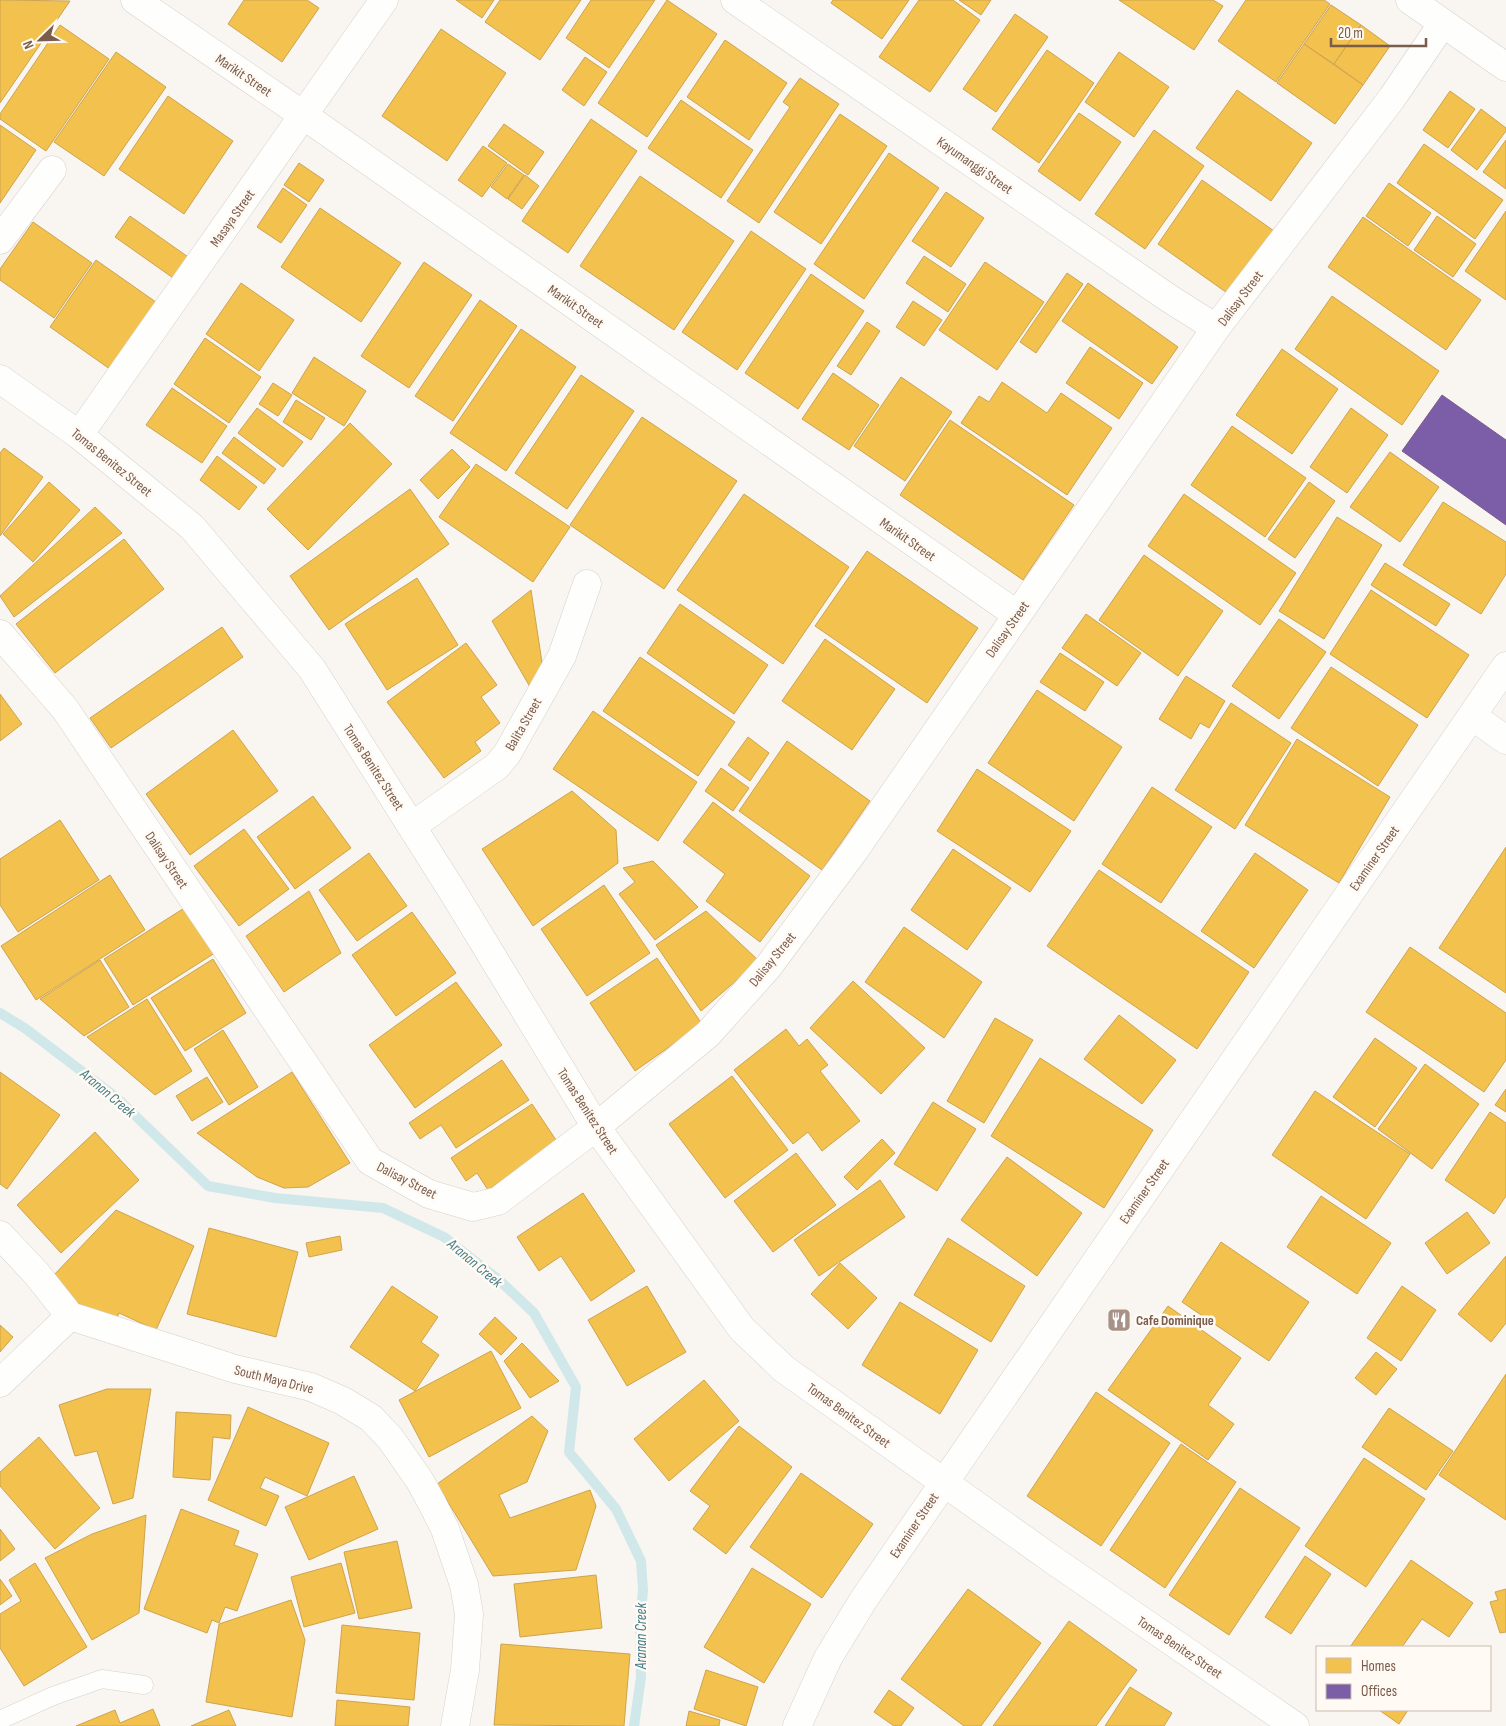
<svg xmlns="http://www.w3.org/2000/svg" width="1506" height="1726" viewBox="0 0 1506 1726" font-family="'Sofia Sans Condensed',sans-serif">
  <rect width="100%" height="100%" fill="#f9f5f0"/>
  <g fill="#f2c14e" stroke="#cea34e">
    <path d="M0,0L70,1L0,103Z"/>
    <path d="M244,0H307L319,8L282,62L228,24Z"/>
    <path d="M456,0H494L482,18Z"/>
    <path d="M500,0H581L540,60L485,22Z"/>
    <path d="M591,0H655L609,68L566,38Z"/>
    <path d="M667,0L717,34L647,137L598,103Z"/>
    <path d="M833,0H909L882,39L831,3Z"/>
    <path d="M919,0H953L980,20L930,92L879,57Z"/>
    <path d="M959,0H991L981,15Z"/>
    <path d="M1119,0H1213L1223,6L1194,50Z"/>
    <path d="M1246,0H1324L1330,4L1276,82L1218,41Z"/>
    <path d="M1331,5L1361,25L1334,64L1304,44Z"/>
    <path d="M1015,14L1048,37L996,112L963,89Z"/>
    <path d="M60,25L109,59L46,151L0,119V114Z"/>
    <path d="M1361,25L1390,46L1363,85L1334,64Z"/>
    <path d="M441,29L506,73L447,161L382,116Z"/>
    <path d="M725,40L787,83L749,140L687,97Z"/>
    <path d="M1304,44L1363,85L1335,124L1277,83Z"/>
    <path d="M1047,50L1094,83L1039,163L992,129Z"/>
    <path d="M116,52L166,87L104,176L54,142Z"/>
    <path d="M1119,52L1169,87L1134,137L1085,102Z"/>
    <path d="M585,57L607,72L584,106L562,90Z"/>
    <path d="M800,78L839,104L759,223L727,201L790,107L783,102Z"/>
    <path d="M1237,90L1312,143L1271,201L1196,148Z"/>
    <path d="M1450,91L1475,109L1448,148L1423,130Z"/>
    <path d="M168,96L233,141L184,214L119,169Z"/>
    <path d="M681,100L753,150L721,198L648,148Z"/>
    <path d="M1481,109L1506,128V131L1477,170L1451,150Z"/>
    <path d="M1079,113L1121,142L1080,201L1038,171Z"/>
    <path d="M840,114L887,146L821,244L774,212Z"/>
    <path d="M591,119L637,151L568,253L522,221Z"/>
    <path d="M504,124L544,152L528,175L488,146Z"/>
    <path d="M0,125L36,150L0,203Z"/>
    <path d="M1154,130L1204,166L1145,249L1095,214Z"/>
    <path d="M1506,140V189L1483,172Z"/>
    <path d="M1424,144L1503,200L1475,239L1397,183Z"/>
    <path d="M483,146L507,163L482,197L458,180Z"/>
    <path d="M889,153L939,188L864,299L814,264Z"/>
    <path d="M299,163L324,180L309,202L284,185Z"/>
    <path d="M508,164L524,175L507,199L491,187Z"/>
    <path d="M525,175L539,186L522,209L508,199Z"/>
    <path d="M640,176L734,241L674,330L580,266Z"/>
    <path d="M1202,180L1274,231L1230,295L1158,244Z"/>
    <path d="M1389,183L1431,213L1408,246L1366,216Z"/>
    <path d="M283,188L307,205L281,243L257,227Z"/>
    <path d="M946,192L984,218L951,267L912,241Z"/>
    <path d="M320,208L401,263L361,322L281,267Z"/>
    <path d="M1506,211V300L1465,271Z"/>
    <path d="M130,216L191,259L176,280L115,237Z"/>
    <path d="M1437,216L1476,244L1453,277L1414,250Z"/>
    <path d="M1363,217L1481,300L1446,350L1328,267Z"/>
    <path d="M33,222L92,263L54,318L0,280V269Z"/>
    <path d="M751,231L806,269L737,370L682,332Z"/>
    <path d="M924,256L966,284L948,312L906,283Z"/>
    <path d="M96,260L163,307L117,374L50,327Z"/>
    <path d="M424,262L472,295L409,388L361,356Z"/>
    <path d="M985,262L1044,302L997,370L939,330Z"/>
    <path d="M1067,273L1083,284L1036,353L1020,342Z"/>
    <path d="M811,274L864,311L798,409L745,373Z"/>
    <path d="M241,283L294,320L259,371L206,334Z"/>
    <path d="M1088,283L1178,347L1152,384L1062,321Z"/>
    <path d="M1332,296L1439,371L1402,425L1295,349Z"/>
    <path d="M480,300L517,326L453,421L415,396Z"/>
    <path d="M913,301L942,320L924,346L896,327Z"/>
    <path d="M867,322L880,331L851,375L837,366Z"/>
    <path d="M521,329L576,367L506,471L450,433Z"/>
    <path d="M205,338L261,377L229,423L174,384Z"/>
    <path d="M1090,347L1143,383L1119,419L1066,383Z"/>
    <path d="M1282,349L1338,389L1292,454L1236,415Z"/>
    <path d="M314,357L366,391L344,426L292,393Z"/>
    <path d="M833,373L879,405L849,450L802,419Z"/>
    <path d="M581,375L634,411L567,509L515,473Z"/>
    <path d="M901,377L952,412L905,481L854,446Z"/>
    <path d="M1002,382L1047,413L1061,393L1112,428L1067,495L961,423L979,396L989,402Z"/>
    <path d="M273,383L292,395L278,416L259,404Z"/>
    <path d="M172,388L227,426L202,463L146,425Z"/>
    <path d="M296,400L325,418L311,440L283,422Z"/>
    <path d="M257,408L303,442L283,467L238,433Z"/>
    <path d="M1351,408L1388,435L1347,493L1310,467Z"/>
    <path d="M642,417L737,481L664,589L570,525Z"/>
    <path d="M950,420L1074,505L1023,580L900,495Z"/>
    <path d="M350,423L392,464L308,550L267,509Z"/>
    <path d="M1232,426L1306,478L1265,537L1191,485Z"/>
    <path d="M234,437L276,469L264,484L222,453Z"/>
    <path d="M4,448L43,477L0,536V453Z"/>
    <path d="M452,449L470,467L438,499L420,480Z"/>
    <path d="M1390,452L1439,487L1400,542L1350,507Z"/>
    <path d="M217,456L257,487L239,510L200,480Z"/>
    <path d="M476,464L570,527L533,582L439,517Z"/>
    <path d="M49,482L80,510L33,562L3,534Z"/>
    <path d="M1309,482L1335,501L1295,558L1268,539Z"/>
    <path d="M410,489L449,544L329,630L290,576Z"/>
    <path d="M744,494L849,567L783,664L677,590Z"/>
    <path d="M1184,494L1296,573L1260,625L1148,546Z"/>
    <path d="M1443,502L1506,542V574L1481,614L1403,565Z"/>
    <path d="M95,507L122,533L14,617L0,596Z"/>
    <path d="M1337,517L1382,545L1324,639L1279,611Z"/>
    <path d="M124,539L164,589L55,673L16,624Z"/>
    <path d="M867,551L978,628L927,703L815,626Z"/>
    <path d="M1144,555L1223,611L1178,676L1099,620Z"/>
    <path d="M1385,563L1450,604L1436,626L1371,585Z"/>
    <path d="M417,578L458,645L387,690L345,624Z"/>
    <path d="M531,590L543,669L530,687L492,621Z"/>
    <path d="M1371,590L1469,655L1427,718L1330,654Z"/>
    <path d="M680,604L768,665L734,714L647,653Z"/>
    <path d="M1086,614L1141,653L1117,686L1062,648Z"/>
    <path d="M1279,619L1326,652L1279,719L1232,686Z"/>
    <path d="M222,627L243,657L111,748L90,718Z"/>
    <path d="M825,639L895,689L852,750L782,701Z"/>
    <path d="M466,643L497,685L481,697L500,723L475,742L481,751L444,778L387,702Z"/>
    <path d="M1060,653L1104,682L1085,711L1040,682Z"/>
    <path d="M640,657L735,722L698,776L603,711Z"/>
    <path d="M1331,667L1418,725L1378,786L1291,728Z"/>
    <path d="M1186,676L1225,701L1209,728L1200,723L1191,739L1159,719Z"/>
    <path d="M1037,690L1122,747L1074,821L988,763Z"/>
    <path d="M0,694L22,724L0,741Z"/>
    <path d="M1231,703L1291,743L1235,829L1175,790Z"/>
    <path d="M593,711L697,782L658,841L553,769Z"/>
    <path d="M233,730L278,791L190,855L146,794Z"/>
    <path d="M748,737L769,753L750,781L728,765Z"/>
    <path d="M1297,739L1390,797L1339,883L1245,825Z"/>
    <path d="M787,741L870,801L822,870L739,811Z"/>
    <path d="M721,768L749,788L733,811L705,791Z"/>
    <path d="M977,769L1071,831L1030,892L937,831Z"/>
    <path d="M1152,787L1212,827L1161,903L1102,864Z"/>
    <path d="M572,791L616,830L618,863L533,926L482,849Z"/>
    <path d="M313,796L351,848L295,889L257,837Z"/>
    <path d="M713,802L810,876L760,942L706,901L725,874L683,842Z"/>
    <path d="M60,820L99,880L18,932L0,905V859Z"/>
    <path d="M244,829L289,889L239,926L194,866Z"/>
    <path d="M1506,847V993L1439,948Z"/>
    <path d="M953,849L1011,888L967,950L911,910Z"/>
    <path d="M369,853L407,906L357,941L319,890Z"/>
    <path d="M1255,853L1308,890L1254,968L1201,931Z"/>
    <path d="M653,861L698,907L655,940L619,894L635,882L623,868Z"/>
    <path d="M1099,870L1249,972L1197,1049L1047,946Z"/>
    <path d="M110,875L145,930L36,1000L1,946Z"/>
    <path d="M604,885L650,953L587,996L541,929Z"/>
    <path d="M309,891L341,953L284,992L246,936Z"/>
    <path d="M189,905L218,951L133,1005L104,959Z"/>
    <path d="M706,911L759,961L701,1011L656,945Z"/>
    <path d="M412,912L456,973L396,1016L352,955Z"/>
    <path d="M904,927L982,982L944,1038L865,982Z"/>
    <path d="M1410,947L1506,1013V1060L1484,1092L1366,1012Z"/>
    <path d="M657,958L702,1024L635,1071L590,1003Z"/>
    <path d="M213,959L246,1013L185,1051L151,998Z"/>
    <path d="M100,960L129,1007L84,1036L40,999Z"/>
    <path d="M853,981L925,1048L881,1094L810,1028Z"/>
    <path d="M456,982L502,1045L415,1108L369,1045Z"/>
    <path d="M147,999L192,1071L155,1095L87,1037Z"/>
    <path d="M1119,1015L1176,1060L1142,1104L1084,1059Z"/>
    <path d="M995,1018L1033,1040L984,1123L947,1101Z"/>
    <path d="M786,1029L799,1046L807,1039L828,1065L820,1071L860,1121L822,1151L808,1132L793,1144L734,1070Z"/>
    <path d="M223,1030L258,1087L229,1105L194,1049Z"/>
    <path d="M1375,1038L1417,1068L1375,1127L1333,1097Z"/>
    <path d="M1040,1058L1153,1130L1104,1208L991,1136Z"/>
    <path d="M502,1060L529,1100L456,1148L441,1125L420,1139L409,1123Z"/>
    <path d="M1425,1064L1479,1104L1432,1169L1378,1129Z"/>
    <path d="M0,1072L60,1115L7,1189L0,1184Z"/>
    <path d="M292,1072L350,1163L308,1187L284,1188L257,1177L197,1133Z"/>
    <path d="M732,1076L788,1150L725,1198L669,1124Z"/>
    <path d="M207,1077L223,1102L192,1121L176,1096Z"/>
    <path d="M1506,1089V1112L1495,1105Z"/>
    <path d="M1315,1091L1410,1154L1366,1219L1272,1155Z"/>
    <path d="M933,1102L976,1129L937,1191L894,1164Z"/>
    <path d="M532,1104L558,1143L488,1190L477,1173L466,1181L451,1158Z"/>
    <path d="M1490,1112L1506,1123V1196L1494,1214L1445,1180Z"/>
    <path d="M95,1132L139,1180L61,1253L17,1205Z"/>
    <path d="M882,1139L895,1153L857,1190L844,1177Z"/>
    <path d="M796,1153L836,1205L773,1252L734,1201Z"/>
    <path d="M1007,1157L1082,1213L1037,1276L961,1220Z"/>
    <path d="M880,1180L905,1217L819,1276L794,1240Z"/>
    <path d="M583,1193L635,1271L591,1301L561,1256L539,1271L517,1237Z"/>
    <path d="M1321,1196L1391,1243L1357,1294L1287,1247Z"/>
    <path d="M116,1210L194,1246L156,1330L119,1313L116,1320L75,1302L52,1277Z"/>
    <path d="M1467,1212L1490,1243L1447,1274L1425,1243Z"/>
    <path d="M209,1228L298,1252L276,1337L187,1314Z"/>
    <path d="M340,1236L342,1250L309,1257L306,1243Z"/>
    <path d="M948,1238L1025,1286L991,1342L914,1295Z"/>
    <path d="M1221,1242L1309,1302L1269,1361L1182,1302Z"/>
    <path d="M1506,1256V1323L1491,1342L1458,1314Z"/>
    <path d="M840,1263L877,1298L848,1329L811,1294Z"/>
    <path d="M392,1286L438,1317L421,1342L439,1355L415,1391L350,1347Z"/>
    <path d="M647,1286L686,1352L627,1386L588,1320Z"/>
    <path d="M1402,1286L1436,1310L1401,1361L1367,1338Z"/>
    <path d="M900,1302L978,1350L940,1414L862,1365Z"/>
    <path d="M1168,1306L1241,1358L1208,1405L1234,1424L1208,1460L1108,1390Z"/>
    <path d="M495,1317L517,1338L501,1355L479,1334Z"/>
    <path d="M0,1325L13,1337L0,1352Z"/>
    <path d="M522,1343L559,1381L530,1398L504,1361Z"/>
    <path d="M491,1351L521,1408L429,1457L399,1400Z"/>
    <path d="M1376,1352L1397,1369L1376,1395L1355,1378Z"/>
    <path d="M1506,1374V1520L1439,1475Z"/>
    <path d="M704,1380L739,1421L669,1481L634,1439Z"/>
    <path d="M107,1389H151L133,1498L113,1504L97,1451L75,1456L59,1405Z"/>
    <path d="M1096,1392L1170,1443L1101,1546L1027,1496Z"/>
    <path d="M248,1407L329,1443L307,1496L265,1477L260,1488L279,1496L266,1526L208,1500Z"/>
    <path d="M1389,1408L1453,1451L1426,1490L1362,1447Z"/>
    <path d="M176,1412L231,1415L230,1439L213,1437L210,1480L173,1477Z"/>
    <path d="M532,1416L548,1431L527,1482L499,1495L510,1518L590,1490L596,1506L576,1570L493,1576L437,1484Z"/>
    <path d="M739,1426L792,1467L726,1554L693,1529L710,1506L690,1491Z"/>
    <path d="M39,1437L100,1508L55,1549L0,1486V1472Z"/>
    <path d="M1181,1444L1236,1482L1165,1588L1110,1550Z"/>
    <path d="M1364,1458L1425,1499L1366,1587L1305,1546Z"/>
    <path d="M801,1473L873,1524L822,1598L750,1547Z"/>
    <path d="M354,1476L378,1529L309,1560L285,1507Z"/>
    <path d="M1240,1488L1300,1528L1229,1635L1169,1595Z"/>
    <path d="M181,1509L239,1531L234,1545L258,1554L237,1611L225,1607L219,1623L212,1620L207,1633L144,1609Z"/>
    <path d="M146,1515L139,1613L92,1640L45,1558L92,1534Z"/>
    <path d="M0,1529L15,1549L0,1561Z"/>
    <path d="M397,1541L412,1608L359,1619L344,1552Z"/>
    <path d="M1305,1556L1331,1574L1291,1634L1265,1617Z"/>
    <path d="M1411,1560L1473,1603L1449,1637L1422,1619L1402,1647H1350Z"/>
    <path d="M35,1563L87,1647L24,1686L0,1648V1614L21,1601L9,1580Z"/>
    <path d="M341,1563L355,1613L304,1627L291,1577Z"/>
    <path d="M752,1568L811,1604L764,1683L704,1647Z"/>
    <path d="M596,1575L602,1628L520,1637L514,1584Z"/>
    <path d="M0,1579L12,1596L0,1605Z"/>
    <path d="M968,1589L1041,1643L981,1726H964L901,1679Z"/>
    <path d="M1506,1589V1632L1500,1633L1490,1602L1498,1600L1495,1592Z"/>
    <path d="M291,1600L305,1640L292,1717L206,1702L219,1624Z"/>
    <path d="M1069,1621L1137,1670L1096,1726H993Z"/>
    <path d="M342,1625L420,1633L414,1700L336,1693Z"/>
    <path d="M501,1644L630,1654L624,1726L494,1725Z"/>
    <path d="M706,1670L758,1687L746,1726L694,1709Z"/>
    <path d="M1130,1687L1172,1713L1164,1726H1105Z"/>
    <path d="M889,1690L914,1708L901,1726H894L874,1712Z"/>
    <path d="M337,1700L410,1707L408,1726H335Z"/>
    <path d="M153,1709L160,1726H76L115,1710L120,1723Z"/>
    <path d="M229,1710L236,1726H191Z"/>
    <path d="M1379,1710H1408L1399,1724Z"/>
    <path d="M689,1711L720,1720L719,1726H686Z"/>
  </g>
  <path fill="#7b5ea7" stroke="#7b5d8c" d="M1442,395L1506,440V525L1402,451Z"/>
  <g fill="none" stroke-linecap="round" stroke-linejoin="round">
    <path stroke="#d0e8ea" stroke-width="10" d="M0,1013L26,1029L117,1098L208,1186L275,1198L383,1208L444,1237L499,1280L534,1313L576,1387L569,1452L616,1509L641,1561L643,1590L640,1624L641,1677L634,1726"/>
    <g stroke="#d7d1cb" stroke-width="19">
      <path id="lane" d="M0,1720L53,1696L102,1679L144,1685"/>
    </g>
    <g stroke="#d7d1cb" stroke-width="29">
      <g id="street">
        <path d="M135,0L303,115L1016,614"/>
        <path d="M735,0L1170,299L1216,328"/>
        <path d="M1410,0L1506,67"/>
        <path d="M0,240L52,170"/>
        <path d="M0,379L79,435L192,527L312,669L453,892L596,1127L742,1329L784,1369L1056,1562L1295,1726"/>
        <path d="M79,435L384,0"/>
        <path d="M0,634L65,709L370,1161L429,1194L473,1207L498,1201L596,1127L708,1034L768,967L854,851L1216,328L1392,98L1443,23"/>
        <path d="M1472,716L1506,740"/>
        <path d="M412,826L497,766L507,754L562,656L587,584"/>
        <path d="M0,1235L36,1273L70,1316L235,1369L311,1387L343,1401L371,1418L390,1438L420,1481L433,1505L445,1529L464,1585L469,1614L465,1670L455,1726"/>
        <path d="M0,1383L70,1316"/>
      </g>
    </g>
    <g stroke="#d9d2cb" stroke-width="29">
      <path id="secondary" d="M797,1726L828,1658L864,1599L1506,666"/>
    </g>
    <use href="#lane" stroke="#fefefd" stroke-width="18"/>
    <use href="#street" stroke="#fefefd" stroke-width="28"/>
    <use href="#secondary" stroke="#fefefd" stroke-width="28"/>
  </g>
  <defs>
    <g id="restaurant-square" transform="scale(1.25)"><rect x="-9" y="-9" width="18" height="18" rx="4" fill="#a69286" stroke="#fffaf3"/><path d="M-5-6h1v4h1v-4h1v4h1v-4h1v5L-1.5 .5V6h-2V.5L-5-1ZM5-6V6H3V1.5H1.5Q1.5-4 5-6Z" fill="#fff"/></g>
  </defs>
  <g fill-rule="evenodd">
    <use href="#restaurant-square" x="1119" y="1320"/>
  </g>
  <g text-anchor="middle" stroke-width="5" stroke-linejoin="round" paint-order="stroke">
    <g font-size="14" fill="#7a5c4d" stroke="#fffaf3">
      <text transform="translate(244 75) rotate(34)" y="5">Marikit Street</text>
      <text transform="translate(975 165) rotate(35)" y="5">Kayumanggi Street</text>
      <text transform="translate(232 218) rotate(-55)" y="5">Masaya Street</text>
      <text transform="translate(1240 298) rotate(-53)" y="5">Dalisay Street</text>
      <text transform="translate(576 306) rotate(35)" y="5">Marikit Street</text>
      <text transform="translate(112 462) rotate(39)" y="5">Tomas Benitez Street</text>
      <text transform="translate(908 539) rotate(35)" y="5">Marikit Street</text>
      <text transform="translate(1007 629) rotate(-55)" y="5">Dalisay Street</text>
      <text transform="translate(523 724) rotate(-60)" y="5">Balita Street</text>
      <text transform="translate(374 767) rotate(57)" y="5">Tomas Benitez Street</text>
      <text transform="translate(1374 858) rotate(-55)" y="5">Examiner Street</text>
      <text transform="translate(167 860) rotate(56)" y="5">Dalisay Street</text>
      <text transform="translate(772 959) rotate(-51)" y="5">Dalisay Street</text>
      <text transform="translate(588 1111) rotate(57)" y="5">Tomas Benitez Street</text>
      <text transform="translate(407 1180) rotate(27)" y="5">Dalisay Street</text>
      <text transform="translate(1144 1191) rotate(-55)" y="5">Examiner Street</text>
      <text transform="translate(274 1379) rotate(14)" y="5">South Maya Drive</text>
      <text transform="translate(849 1415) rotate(36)" y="5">Tomas Benitez Street</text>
      <text transform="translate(914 1525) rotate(-56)" y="5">Examiner Street</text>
      <text transform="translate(1180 1647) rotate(34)" y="5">Tomas Benitez Street</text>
    </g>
    <g font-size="14" font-weight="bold" fill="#7a5c4d" stroke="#fffaf3" text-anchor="start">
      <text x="1136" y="1325">Cafe Dominique</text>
    </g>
    <g font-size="15" font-style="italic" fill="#437c86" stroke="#fffaf3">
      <text transform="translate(108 1093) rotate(40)" y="5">Aranan Creek</text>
      <text transform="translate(475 1263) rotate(40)" y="5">Aranan Creek</text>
      <text transform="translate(641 1636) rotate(-90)" y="5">Aranan Creek</text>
    </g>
  </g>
  <rect x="1316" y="1646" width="175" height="65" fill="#fffaf3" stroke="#cabbb1"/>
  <rect x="1326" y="1658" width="25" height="15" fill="#f2c14e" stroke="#cabbb1"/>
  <text x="1361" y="1671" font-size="15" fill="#7a5c4d">Homes</text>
  <rect x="1326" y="1684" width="25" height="15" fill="#7b5ea7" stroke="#cabbb1"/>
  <text x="1361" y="1696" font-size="15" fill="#7a5c4d">Offices</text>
  <g transform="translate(40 40) rotate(247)" stroke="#fffaf3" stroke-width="4" paint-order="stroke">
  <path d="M0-4L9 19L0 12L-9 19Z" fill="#7a5c4d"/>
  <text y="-8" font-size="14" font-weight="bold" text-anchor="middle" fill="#7a5c4d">N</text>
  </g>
  <path d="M1331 38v8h95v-8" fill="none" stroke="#7a5c4d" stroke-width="2.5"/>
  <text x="1338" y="38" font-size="15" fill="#7a5c4d" stroke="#fffaf3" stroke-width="4" paint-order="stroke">20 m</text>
</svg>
